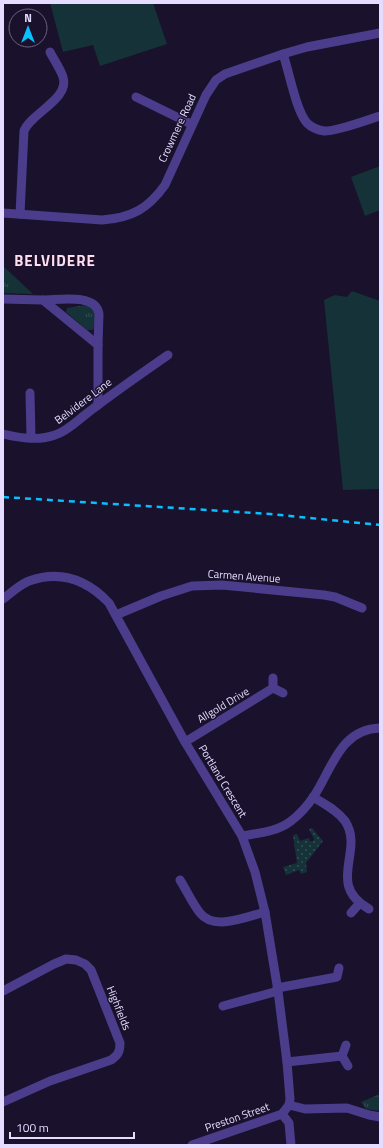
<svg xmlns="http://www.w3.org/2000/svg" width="383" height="1148" viewBox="0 0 383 1148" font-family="'Titillium Web',sans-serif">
  <defs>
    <pattern id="grass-tufts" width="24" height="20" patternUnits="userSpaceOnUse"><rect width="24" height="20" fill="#143237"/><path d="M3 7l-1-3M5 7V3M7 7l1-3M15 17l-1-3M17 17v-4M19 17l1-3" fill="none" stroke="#364f55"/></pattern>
    <pattern id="garden-dots" width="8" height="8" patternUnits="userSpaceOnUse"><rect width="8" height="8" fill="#143237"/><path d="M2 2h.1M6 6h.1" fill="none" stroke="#364f55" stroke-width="1.8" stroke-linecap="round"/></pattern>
  </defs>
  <rect width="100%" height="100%" fill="#1a112c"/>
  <g fill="url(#grass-tufts)">
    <path d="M3,266L33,294L3,293Z"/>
    <path d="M86,305C96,308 97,320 93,330H87L66,312L67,308Z"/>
    <path d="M380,1094V1111L366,1109L361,1102Z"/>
  </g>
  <g fill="#143237">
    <path d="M50,3H153L167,44L100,66L93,45L63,52Z"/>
    <path d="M380,166V210L365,216L351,177Z"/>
    <path d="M352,291L380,301V489L343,490L324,300L335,295L347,297Z"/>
  </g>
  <path fill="url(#garden-dots)" d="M312,828L323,841L306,863L307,872L301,874L299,870L286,875L283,867L297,863L293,835L297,834L300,841L309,838L310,841H313L314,839L309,829Z"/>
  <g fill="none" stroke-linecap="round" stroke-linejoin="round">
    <g stroke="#4c3c8c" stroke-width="9">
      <path d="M283,54C289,71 296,111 307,123C311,127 318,130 324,131C335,132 367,120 380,116"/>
      <path d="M136,97L191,124"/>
      <path d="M3,213L102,220C131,218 148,209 165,185L206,95L216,80L225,74L283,54L307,47L380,33"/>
      <path d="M20,214L24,131C31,113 70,99 63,77C60,68 54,60 50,52"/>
      <path d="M3,299L43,300L98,345V405"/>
      <path d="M43,300C59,300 96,293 99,314L98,345"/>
      <path d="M30,393L31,438"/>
      <path d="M3,434C19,438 39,441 55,435C68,431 79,419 90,411C116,391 142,373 168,355"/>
      <path d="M3,599C11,593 19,585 29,581C60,570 87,580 109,603L185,742L242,836L255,872L265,912L278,991L287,1062L290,1099L289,1105L282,1114L192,1145"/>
      <path d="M116,615L161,596L192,586L222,585L324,595L335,597L362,608"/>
      <path d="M273,688L283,693"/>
      <path d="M185,742L273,688V678"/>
      <path d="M313,797C324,804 337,810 345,821C365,851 325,884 369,909"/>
      <path d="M242,836C258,833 277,832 291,821C299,815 308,805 314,796C332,769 340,729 380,728"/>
      <path d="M180,880C187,891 192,903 200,913C214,931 246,917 265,912"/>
      <path d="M351,913L359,904"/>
      <path d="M277,988L337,977L339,968"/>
      <path d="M3,991L54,964L66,959L76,960L85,964L91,970L120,1043C120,1052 118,1055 111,1060L50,1081L3,1102"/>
      <path d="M223,1006L278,991"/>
      <path d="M346,1045L342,1056L348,1066"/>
      <path d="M287,1062L342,1056"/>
      <path d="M289,1105L305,1109L347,1108L369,1115L380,1117"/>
      <path d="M282,1114L289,1123L291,1145"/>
    </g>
    <path stroke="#08bfff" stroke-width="2.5" stroke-dasharray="6 5" stroke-linecap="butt" d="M3,497L270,514L380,525"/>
  </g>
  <g text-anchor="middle" stroke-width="3" stroke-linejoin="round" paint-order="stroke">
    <g font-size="11" fill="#e6dcff" stroke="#1a112c">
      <text transform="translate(177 128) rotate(-65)" y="4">Crowmere Road</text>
      <text transform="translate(83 401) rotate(-37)" y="4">Belvidere Lane</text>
      <text transform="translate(244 576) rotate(4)" y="4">Carmen Avenue</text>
      <text transform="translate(223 705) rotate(-31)" y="4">Allgold Drive</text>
      <text transform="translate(223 781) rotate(59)" y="4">Portland Crescent</text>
      <text transform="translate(119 1008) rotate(68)" y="4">Highfields</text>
      <text transform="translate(237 1117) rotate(-19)" y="4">Preston Street</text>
    </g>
    <g font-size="15" font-weight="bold" letter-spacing="1" fill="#ffdeee" stroke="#1a112c">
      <text x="55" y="266">BELVIDERE</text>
    </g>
  </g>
  <rect width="383" height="1148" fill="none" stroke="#e6dcff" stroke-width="8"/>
  <g transform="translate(28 28)"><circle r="19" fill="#1a112c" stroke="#6c6280"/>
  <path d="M0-3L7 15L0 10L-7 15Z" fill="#08bfff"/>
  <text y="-6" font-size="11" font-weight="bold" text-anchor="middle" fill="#e6dcff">N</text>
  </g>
  <path d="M10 1132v6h124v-6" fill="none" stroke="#e6dcff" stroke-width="2"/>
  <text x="16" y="1132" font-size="12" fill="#e6dcff" stroke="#1a112c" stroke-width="3" paint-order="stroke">100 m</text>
</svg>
